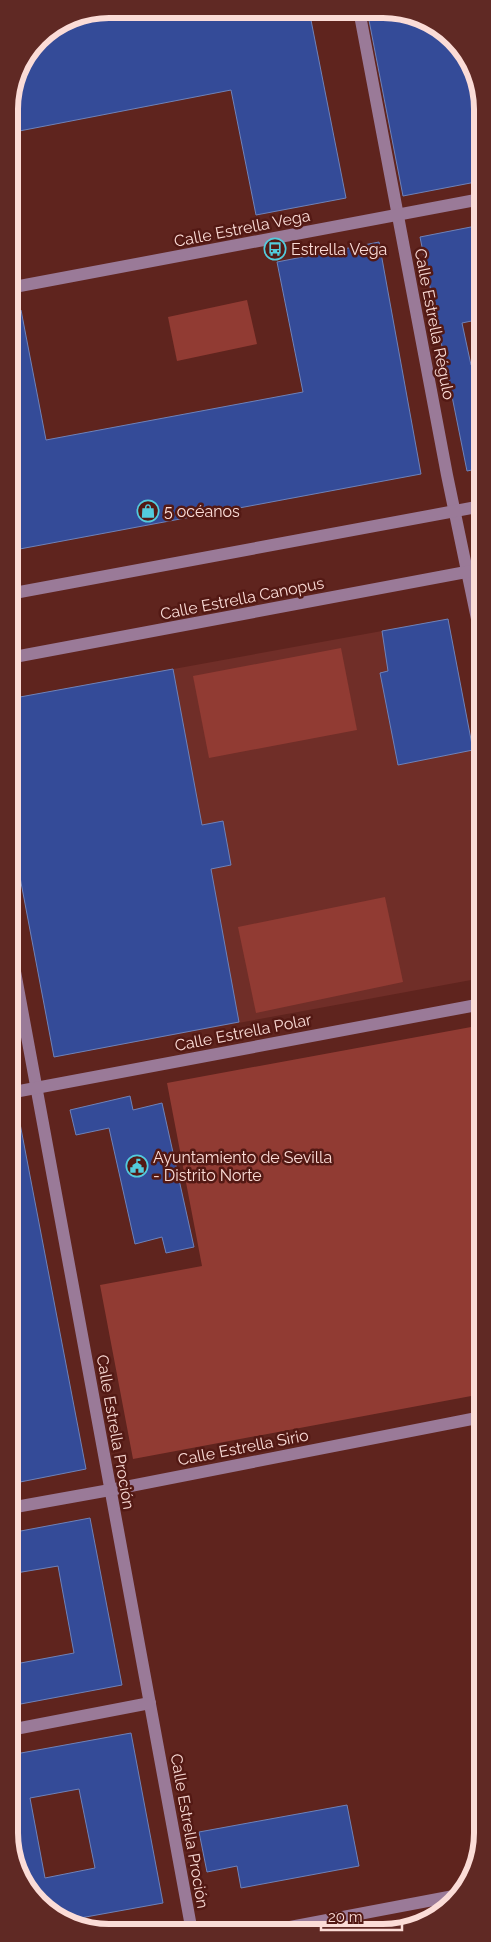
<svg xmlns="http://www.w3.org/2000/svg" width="491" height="1942" viewBox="0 0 491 1942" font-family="Raleway,sans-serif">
  <rect width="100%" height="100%" fill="#5f241e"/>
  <path fill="#702e28" d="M448,619L482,798V978L54,1057L9,819V699Z"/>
  <g fill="#913b33">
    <path d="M247,300L257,344L177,361L168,317Z"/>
    <path d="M341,648L357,730L209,758L193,676Z"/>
    <path d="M385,897L403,982L256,1013L238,927Z"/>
    <path d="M482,1025V1394L133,1459L100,1285L202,1266L167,1083Z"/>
  </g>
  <g fill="#344b98" stroke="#6e82b9" fill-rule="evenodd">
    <path d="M109,9L309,10L346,198L256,215L231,90L9,133V102L16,70L38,38L71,16Z"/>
    <path d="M367,10L402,11L453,38L475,83L481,115V181L403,196Z"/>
    <path d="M481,225V319L462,323L471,365L481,363L482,468L467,471L420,237Z"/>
    <path d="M379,242L421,474L9,551V312L21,310L46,440L303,392L277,262Z"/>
    <path d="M448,619L473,750L398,765L380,673L388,671L382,631Z"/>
    <path d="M173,669L202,825L223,821L231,865L211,869L239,1022L54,1057L9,819V699Z"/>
    <path d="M130,1096L133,1110L162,1103L194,1247L166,1253L162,1237L135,1244L109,1128L76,1135L70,1110Z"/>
    <path d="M18,1113L86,1469L10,1484L9,1114Z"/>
    <path d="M90,1518L122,1685L10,1706V1665L74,1653L58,1566L10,1574V1533Z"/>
    <path d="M131,1733L163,1903L69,1920L38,1904L10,1847V1755ZM79,1789L95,1868L45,1878L30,1798Z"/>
    <path d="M347,1805L359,1866L241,1888L237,1866L207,1872L199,1832Z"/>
  </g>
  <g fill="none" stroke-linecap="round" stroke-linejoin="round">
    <g stroke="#9a7a98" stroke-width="12">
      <path d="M359,10L447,475L482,643"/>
      <path d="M9,288L481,199"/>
      <path d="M9,594L482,506"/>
      <path d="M9,658L482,569"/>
      <path d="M9,939L192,1932"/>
      <path d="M9,1093L482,1004"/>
      <path d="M10,1508L110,1490L482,1417"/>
      <path d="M10,1730L150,1703"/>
      <path d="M264,1932L459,1895"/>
    </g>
  </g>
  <defs>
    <g id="bus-ring" transform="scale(1.125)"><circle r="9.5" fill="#531914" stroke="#53cbdc" stroke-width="1.5"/><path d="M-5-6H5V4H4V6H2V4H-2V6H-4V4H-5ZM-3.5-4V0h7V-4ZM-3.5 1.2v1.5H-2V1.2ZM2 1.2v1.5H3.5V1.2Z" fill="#53cbdc"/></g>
    <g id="shop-ring" transform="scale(1.125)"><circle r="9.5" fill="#531914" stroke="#53cbdc" stroke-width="1.5"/><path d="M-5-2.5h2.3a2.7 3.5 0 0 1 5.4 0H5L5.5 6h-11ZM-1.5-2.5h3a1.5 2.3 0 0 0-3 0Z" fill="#53cbdc"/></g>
    <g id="civic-ring" transform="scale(1.125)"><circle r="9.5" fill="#531914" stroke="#53cbdc" stroke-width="1.5"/><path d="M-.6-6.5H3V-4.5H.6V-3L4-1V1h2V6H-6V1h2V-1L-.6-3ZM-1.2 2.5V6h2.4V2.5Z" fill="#53cbdc"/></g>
  </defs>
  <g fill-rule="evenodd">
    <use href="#bus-ring" x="275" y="249"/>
    <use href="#shop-ring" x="148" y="511"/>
    <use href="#civic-ring" x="137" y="1166"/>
  </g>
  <g text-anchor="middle" stroke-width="5" stroke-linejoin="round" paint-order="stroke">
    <g font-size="16" fill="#fbdcd7" stroke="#531914">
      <text transform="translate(242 228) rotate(-11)" y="6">Calle Estrella Vega</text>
      <text transform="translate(435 324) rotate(79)" y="6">Calle Estrella Régulo</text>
      <text transform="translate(242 598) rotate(-11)" y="6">Calle Estrella Canopus</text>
      <text transform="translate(243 1032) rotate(-11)" y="6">Calle Estrella Polar</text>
      <text transform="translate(116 1432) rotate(80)" y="6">Calle Estrella Proción</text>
      <text transform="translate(243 1447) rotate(-11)" y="6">Calle Estrella Sirio</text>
      <text transform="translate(190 1831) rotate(80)" y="6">Calle Estrella Proción</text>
    </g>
    <g font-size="16" fill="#fbdcd7" stroke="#531914" text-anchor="start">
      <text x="291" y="255">Estrella Vega</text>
      <text x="164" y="517">5 océanos</text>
      <text x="153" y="1163">Ayuntamiento de Sevilla<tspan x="153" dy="18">- Distrito Norte</tspan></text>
    </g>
  </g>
  <path d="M0 0H491V1942H0ZM109 18H383A91 91 0 0 1 474 109V1833A91 91 0 0 1 383 1924H109A91 91 0 0 1 18 1833V109A91 91 0 0 1 109 18Z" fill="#602924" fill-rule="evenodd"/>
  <path fill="none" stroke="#fbdcd7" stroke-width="6" d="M109 18H383A91 91 0 0 1 474 109V1833A91 91 0 0 1 383 1924H109A91 91 0 0 1 18 1833V109A91 91 0 0 1 109 18Z"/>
  <path d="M321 1922v8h81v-8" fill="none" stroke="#fbdcd7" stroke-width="2.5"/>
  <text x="328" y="1922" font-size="15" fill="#fbdcd7" stroke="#531914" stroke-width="4" paint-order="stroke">20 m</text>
</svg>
